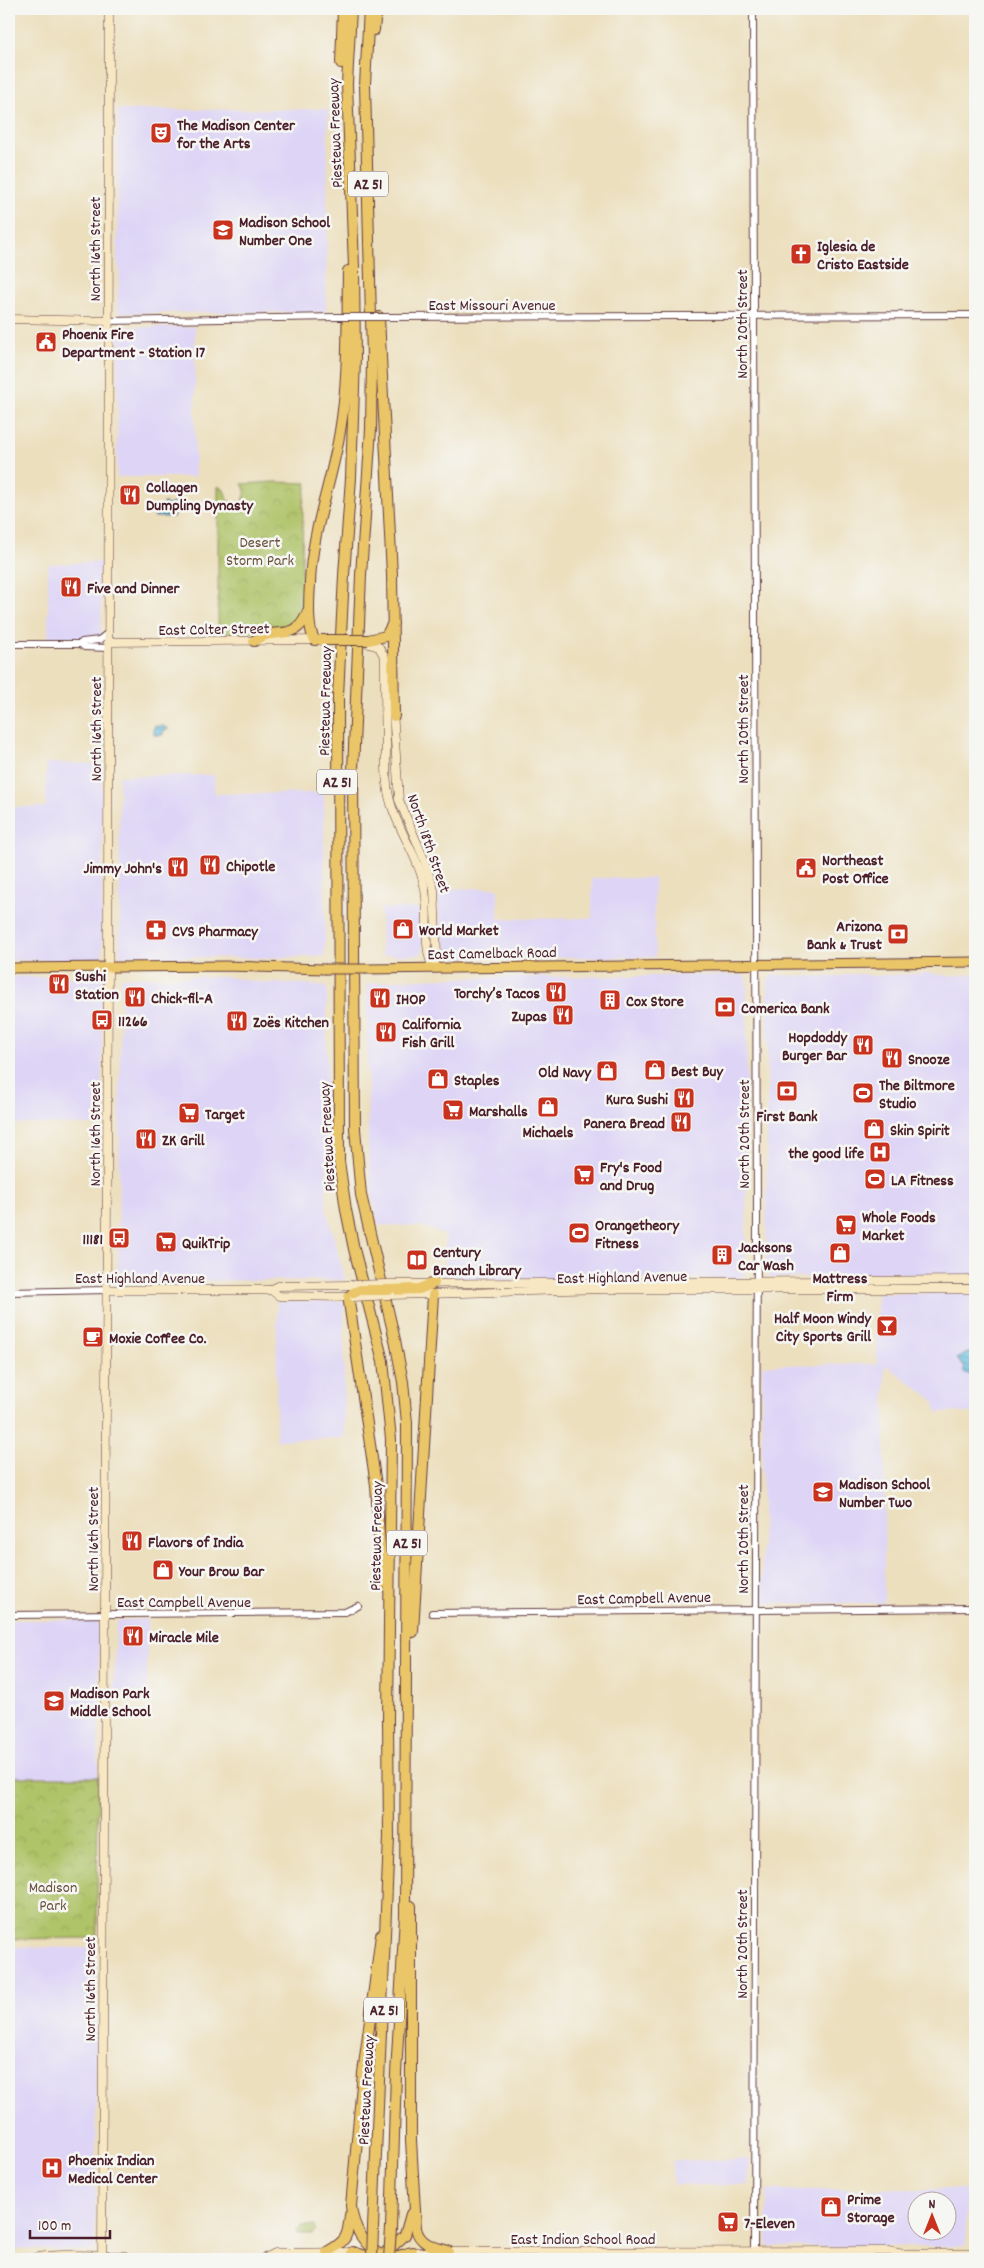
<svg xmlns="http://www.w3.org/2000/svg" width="984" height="2268" viewBox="0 0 984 2268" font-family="Dekko,sans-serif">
  <defs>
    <pattern id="park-crowns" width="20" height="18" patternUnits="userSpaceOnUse" patternTransform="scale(1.25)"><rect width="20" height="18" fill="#afc367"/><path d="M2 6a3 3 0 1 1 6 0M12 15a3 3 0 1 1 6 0" fill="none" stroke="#98a75a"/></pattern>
    <pattern id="water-rules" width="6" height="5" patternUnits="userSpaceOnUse" patternTransform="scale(1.25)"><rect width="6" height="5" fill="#60bcde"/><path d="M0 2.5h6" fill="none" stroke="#5198b4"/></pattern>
  </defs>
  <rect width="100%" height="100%" fill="#f6f6f2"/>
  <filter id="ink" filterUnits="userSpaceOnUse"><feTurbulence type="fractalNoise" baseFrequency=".02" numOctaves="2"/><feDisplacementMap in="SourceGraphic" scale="10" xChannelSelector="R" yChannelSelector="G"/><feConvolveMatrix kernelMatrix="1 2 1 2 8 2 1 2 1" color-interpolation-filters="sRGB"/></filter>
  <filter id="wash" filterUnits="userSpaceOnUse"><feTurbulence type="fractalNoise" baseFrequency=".0096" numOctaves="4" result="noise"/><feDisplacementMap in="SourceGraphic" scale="20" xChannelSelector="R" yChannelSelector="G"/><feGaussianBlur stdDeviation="1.12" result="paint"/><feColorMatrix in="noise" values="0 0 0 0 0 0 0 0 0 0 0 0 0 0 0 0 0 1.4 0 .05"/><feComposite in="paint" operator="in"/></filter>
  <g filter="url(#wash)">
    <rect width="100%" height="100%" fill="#ecdfbd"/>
    <g fill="#ded5f6" fill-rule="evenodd">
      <path d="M328,109L326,312L119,313L117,306L120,271L117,261L118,110Z"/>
      <path d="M118,327H195V477H117Z"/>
      <path d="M102,562L101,635L94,639H48V566L50,564Z"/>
      <path d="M46,763L102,764V958L97,960H9V807H46Z"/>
      <path d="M214,775L215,794L324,793L325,956L264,958L122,956L120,955L119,776Z"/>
      <path d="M592,878H654L655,957L449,958L441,954L437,889L498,888V919L592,918Z"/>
      <path d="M381,908L422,909L423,951L419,955H381Z"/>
      <path d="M929,973L947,976L965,975L975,973V1276L771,1278L766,1272L768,978L773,975L836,977L849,974H864L874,976Z"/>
      <path d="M742,975L747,980L746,1270L743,1276L739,1278L444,1280V1254L446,1236L424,1226L378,1225L372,1191L368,1149L367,984L396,980L442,978Z"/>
      <path d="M9,977H100L103,980L101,1125L9,1124Z"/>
      <path d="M123,977H228L264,983L304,984L327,987L326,1209L345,1280L119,1281L118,1279L121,980Z"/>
      <path d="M975,1293V1413L936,1412L934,1401L885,1364L884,1603H765L762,1599V1365L877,1364V1294Z"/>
      <path d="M344,1301V1438L276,1440L277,1302Z"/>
      <path d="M147,1619V1692H116L114,1688L116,1622L120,1620Z"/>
      <path d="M9,1620H93L99,1624L98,1777H9Z"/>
      <path d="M9,1947L93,1948L97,1952L95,2249L93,2251L15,2249L9,2242Z"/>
      <path d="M749,2159L748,2185H673L672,2161Z"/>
      <path d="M966,2189V2246L767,2247V2190ZM916,2200H946V2230H916Z"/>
    </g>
    <path fill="#afc367" stroke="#7c7149" d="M301,2226H314L315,2231L312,2234H297V2230Z"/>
    <g fill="url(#park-crowns)" stroke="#7c7149">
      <path d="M274,482L307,483L303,505L301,622L281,633H218V486L224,490L228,501C241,508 250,496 242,484Z"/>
      <path d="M9,1777H98L97,1934L95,1938L9,1939Z"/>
    </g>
    <g fill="url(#water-rules)" stroke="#556e84">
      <path d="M163,503H166V506L174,503V517H154V510H163Z"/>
      <path d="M154,726H163L169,729L163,731V735H154Z"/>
      <path d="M975,1335V1377L963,1372L965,1368L957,1359L974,1349L971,1344Z"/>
    </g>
  </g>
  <g filter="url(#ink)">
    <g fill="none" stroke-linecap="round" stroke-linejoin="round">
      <g stroke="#623c41" stroke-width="8">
        <g id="tertiary">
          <path d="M753,9L757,1216L754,2259"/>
          <path d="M392,317L975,315"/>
          <path d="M108,321L338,317"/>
          <path d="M9,644H81L82,642L99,640L108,633"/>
          <path d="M81,644L84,647L108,648"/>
          <path d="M9,1292L107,1290"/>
          <path d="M432,1613L975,1608"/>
          <path d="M9,1615L345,1612L358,1606"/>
        </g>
      </g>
      <g stroke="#623c41" stroke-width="9">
        <g id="secondary">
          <path d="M9,319L108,321"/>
          <path d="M108,642L319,640"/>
          <path d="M369,644L379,647L385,658C385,686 385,715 386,743C386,763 385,785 391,804C399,832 418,856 424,885C431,913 421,943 433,968"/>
          <path d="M393,711L399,800L424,859L434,890L437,955L433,968"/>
          <path d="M387,1284L975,1280"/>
          <path d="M107,1290H271L278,1286L350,1285"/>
          <path d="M271,1290L279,1296L352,1297"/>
          <path d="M391,1295L603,1289H975"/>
          <path d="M408,2252L889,2251L903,2254H975"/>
          <path d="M31,2259C48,2252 104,2256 125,2256L128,2259"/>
          <path d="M102,2259L108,967L109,9"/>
          <path d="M263,2259L275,2253L356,2252"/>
        </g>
      </g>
      <g stroke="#623c41" stroke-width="11">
        <g id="primary">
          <path d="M9,968L226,966L324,969"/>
          <path d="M367,969L975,962"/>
        </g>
      </g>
      <g stroke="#623c41" stroke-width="12">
        <g id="motorway">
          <path d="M351,9L347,84L354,267L355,358L351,478L344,575L338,696L339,1161L346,1210L354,1249L383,1361L391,1439L388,1719L389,1837L373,2228"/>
          <path d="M369,9L365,85L372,357L371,429L361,575L353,771L355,1129L361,1195L395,1340L403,1382L407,1423L405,1915L396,2074L391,2228"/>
          <path d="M374,30L376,9"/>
          <path d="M341,63L343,9"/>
          <path d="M379,317L392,575L394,716"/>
          <path d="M315,640C307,630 309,598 310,584C311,533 332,482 340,431C349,379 347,324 348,271"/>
          <path d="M368,640L386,636L393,623"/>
          <path d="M254,641C275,625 296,645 308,611"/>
          <path d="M389,1290L419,1289L434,1283"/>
          <path d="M353,1293L349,1297V1302L376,1485L382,1583"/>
          <path d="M413,1632L433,1295"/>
          <path d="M411,1906V2140L416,2228C419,2244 434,2247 448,2251"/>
          <path d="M381,1935L363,2073L351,2206C353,2230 366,2247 386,2259"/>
          <path d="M327,2252C347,2241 348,2236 350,2215"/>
          <path d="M352,2252L375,2259"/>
          <path d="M385,2253L405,2235L411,2214"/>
          <path d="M388,2259L412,2252"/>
        </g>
      </g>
      <use href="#tertiary" stroke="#fff" stroke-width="6"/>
      <use href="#secondary" stroke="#f7e8c3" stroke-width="8"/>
      <use href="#primary" stroke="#eac669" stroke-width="9"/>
      <use href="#motorway" stroke="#eac669" stroke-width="10"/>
      <g stroke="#623c41" stroke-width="8" stroke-linecap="butt">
        <path id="tertiary-bridge" d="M338,317H392"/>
      </g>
      <g stroke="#623c41" stroke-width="9" stroke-linecap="butt">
        <g id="secondary-bridge">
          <path d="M350,1285L387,1284"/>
          <path d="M354,1297L391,1295"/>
        </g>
      </g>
      <g stroke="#623c41" stroke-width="11" stroke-linecap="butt">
        <path id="primary-bridge" d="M324,969H367"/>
      </g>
      <g stroke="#623c41" stroke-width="12" stroke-linecap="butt">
        <g id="motorway-bridge">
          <path d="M321,640H368"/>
          <path d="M353,1293L360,1290H389"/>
          <path d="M372,2259L373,2228"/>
          <path d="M389,2259L391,2228"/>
        </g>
      </g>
      <use href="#tertiary-bridge" stroke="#fff" stroke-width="6"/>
      <use href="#secondary-bridge" stroke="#f7e8c3" stroke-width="8"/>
      <use href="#primary-bridge" stroke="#eac669" stroke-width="9"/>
      <use href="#motorway-bridge" stroke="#eac669" stroke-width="10"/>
    </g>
  </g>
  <defs>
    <g id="theatre-square" transform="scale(1.125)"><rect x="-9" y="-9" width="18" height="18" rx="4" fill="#c8321e" stroke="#f6f6f2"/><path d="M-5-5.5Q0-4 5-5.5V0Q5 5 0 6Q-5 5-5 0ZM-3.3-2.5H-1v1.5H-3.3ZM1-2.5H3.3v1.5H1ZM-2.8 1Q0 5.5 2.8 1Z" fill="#fff"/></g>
    <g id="school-square" transform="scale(1.125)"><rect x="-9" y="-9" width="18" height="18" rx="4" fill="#c8321e" stroke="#f6f6f2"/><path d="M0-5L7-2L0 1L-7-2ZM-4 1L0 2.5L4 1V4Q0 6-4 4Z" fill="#fff"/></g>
    <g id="church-square" transform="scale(1.125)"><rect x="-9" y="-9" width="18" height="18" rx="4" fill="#c8321e" stroke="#f6f6f2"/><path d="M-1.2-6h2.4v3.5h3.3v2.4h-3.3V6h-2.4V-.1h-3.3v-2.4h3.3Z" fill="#fff"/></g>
    <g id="civic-square" transform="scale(1.125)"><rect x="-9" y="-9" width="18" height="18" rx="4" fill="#c8321e" stroke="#f6f6f2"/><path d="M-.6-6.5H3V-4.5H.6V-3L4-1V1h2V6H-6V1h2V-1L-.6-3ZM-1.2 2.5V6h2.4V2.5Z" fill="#fff"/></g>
    <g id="restaurant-square" transform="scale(1.125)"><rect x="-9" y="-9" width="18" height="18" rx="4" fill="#c8321e" stroke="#f6f6f2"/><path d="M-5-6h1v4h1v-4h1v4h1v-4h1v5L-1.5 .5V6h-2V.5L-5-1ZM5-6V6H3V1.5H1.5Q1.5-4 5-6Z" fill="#fff"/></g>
    <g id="shop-square" transform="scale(1.125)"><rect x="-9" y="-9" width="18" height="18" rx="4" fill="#c8321e" stroke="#f6f6f2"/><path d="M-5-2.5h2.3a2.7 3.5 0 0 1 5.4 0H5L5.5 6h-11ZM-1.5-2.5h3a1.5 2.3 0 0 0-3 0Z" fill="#fff"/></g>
    <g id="pharmacy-square" transform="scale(1.125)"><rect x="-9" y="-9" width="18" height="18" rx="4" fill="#c8321e" stroke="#f6f6f2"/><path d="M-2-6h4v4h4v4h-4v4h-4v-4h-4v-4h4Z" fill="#fff"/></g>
    <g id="bank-square" transform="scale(1.125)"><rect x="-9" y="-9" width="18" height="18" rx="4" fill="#c8321e" stroke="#f6f6f2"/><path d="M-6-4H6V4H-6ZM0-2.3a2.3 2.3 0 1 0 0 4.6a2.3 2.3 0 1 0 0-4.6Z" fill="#fff"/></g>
    <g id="building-square" transform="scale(1.125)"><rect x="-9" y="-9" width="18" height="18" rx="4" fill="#c8321e" stroke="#f6f6f2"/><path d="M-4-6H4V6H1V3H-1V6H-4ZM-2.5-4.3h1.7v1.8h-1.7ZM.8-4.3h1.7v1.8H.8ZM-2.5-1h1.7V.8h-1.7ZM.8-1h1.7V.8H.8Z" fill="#fff"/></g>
    <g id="bus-square" transform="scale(1.125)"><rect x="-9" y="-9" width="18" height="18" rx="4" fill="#c8321e" stroke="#f6f6f2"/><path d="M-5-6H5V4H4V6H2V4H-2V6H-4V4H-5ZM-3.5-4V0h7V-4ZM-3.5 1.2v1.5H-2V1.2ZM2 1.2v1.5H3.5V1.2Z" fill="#fff"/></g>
    <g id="stadium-square" transform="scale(1.125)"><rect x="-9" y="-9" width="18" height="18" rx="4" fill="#c8321e" stroke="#f6f6f2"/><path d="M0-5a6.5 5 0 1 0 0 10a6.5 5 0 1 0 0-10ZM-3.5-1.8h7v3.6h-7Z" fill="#fff"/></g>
    <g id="supermarket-square" transform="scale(1.125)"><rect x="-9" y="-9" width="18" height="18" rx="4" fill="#c8321e" stroke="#f6f6f2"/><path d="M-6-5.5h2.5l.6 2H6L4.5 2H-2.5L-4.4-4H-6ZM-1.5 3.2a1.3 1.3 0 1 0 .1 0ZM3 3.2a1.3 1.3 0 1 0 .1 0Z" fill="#fff"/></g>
    <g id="hospital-square" transform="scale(1.125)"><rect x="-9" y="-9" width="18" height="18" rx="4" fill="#c8321e" stroke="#f6f6f2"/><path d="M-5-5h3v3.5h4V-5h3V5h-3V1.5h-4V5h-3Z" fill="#fff"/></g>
    <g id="library-square" transform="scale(1.125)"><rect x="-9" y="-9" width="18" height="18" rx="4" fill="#c8321e" stroke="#f6f6f2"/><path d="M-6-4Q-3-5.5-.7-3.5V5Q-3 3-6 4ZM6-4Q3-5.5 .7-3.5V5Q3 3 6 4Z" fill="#fff"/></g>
    <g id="bar-square" transform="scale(1.125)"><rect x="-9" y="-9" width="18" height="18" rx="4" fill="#c8321e" stroke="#f6f6f2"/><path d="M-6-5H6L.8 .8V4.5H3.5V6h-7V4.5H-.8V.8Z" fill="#fff"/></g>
    <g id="cafe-square" transform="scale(1.125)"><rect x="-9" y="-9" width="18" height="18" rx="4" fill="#c8321e" stroke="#f6f6f2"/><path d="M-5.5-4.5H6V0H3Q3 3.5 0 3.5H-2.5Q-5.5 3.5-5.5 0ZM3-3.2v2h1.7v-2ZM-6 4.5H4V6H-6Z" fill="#fff"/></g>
  </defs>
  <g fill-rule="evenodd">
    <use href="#theatre-square" x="161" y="133"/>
    <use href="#school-square" x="223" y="230"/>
    <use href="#church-square" x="801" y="254"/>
    <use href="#civic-square" x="46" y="342"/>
    <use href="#restaurant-square" x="130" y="495"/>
    <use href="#restaurant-square" x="71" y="587"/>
    <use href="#restaurant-square" x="210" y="865"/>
    <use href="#restaurant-square" x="178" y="867"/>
    <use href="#civic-square" x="806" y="868"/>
    <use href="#shop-square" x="403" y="929"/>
    <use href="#pharmacy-square" x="156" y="930"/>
    <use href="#bank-square" x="898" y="934"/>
    <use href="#restaurant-square" x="59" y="984"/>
    <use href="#restaurant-square" x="556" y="992"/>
    <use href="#restaurant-square" x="135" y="997"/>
    <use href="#restaurant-square" x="380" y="998"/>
    <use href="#building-square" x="610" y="1000"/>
    <use href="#bank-square" x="725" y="1007"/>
    <use href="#restaurant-square" x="563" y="1015"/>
    <use href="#bus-square" x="102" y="1020"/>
    <use href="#restaurant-square" x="237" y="1021"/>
    <use href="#restaurant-square" x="386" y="1032"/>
    <use href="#restaurant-square" x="863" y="1045"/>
    <use href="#restaurant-square" x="892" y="1058"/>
    <use href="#shop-square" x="655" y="1070"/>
    <use href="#shop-square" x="607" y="1071"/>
    <use href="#shop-square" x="438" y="1079"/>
    <use href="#bank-square" x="787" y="1091"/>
    <use href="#stadium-square" x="863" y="1093"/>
    <use href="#restaurant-square" x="684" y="1098"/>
    <use href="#shop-square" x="548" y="1107"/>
    <use href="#supermarket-square" x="453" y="1110"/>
    <use href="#supermarket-square" x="189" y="1113"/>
    <use href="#restaurant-square" x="681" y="1122"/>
    <use href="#shop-square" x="874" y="1129"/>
    <use href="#restaurant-square" x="146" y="1139"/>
    <use href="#hospital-square" x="880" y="1152"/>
    <use href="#supermarket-square" x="584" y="1175"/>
    <use href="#stadium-square" x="875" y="1179"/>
    <use href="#supermarket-square" x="846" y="1225"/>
    <use href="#stadium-square" x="579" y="1233"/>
    <use href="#bus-square" x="119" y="1238"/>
    <use href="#supermarket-square" x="166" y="1242"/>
    <use href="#shop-square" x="840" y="1253"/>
    <use href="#building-square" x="722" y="1255"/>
    <use href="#library-square" x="417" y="1260"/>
    <use href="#bar-square" x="887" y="1326"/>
    <use href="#cafe-square" x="93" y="1337"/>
    <use href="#school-square" x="823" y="1492"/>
    <use href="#restaurant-square" x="132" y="1541"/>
    <use href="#shop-square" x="163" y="1570"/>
    <use href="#restaurant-square" x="133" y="1636"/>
    <use href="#school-square" x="54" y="1701"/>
    <use href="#hospital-square" x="52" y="2168"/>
    <use href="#shop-square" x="831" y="2207"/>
    <use href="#supermarket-square" x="728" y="2222"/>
  </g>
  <g text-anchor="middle" stroke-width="5" stroke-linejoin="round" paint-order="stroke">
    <g fill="#f6f6f2" stroke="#7e6067" stroke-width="1">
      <rect x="348" y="171.5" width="40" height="25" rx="4"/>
      <rect x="317" y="769.5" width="40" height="25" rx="4"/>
      <rect x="387" y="1530.5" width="40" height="25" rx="4"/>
      <rect x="364" y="1997.5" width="40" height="25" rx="4"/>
    </g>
    <g font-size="15" font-weight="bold" fill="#4a1f2b">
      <text x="368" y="189">AZ 51</text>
      <text x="337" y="787">AZ 51</text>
      <text x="407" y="1548">AZ 51</text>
      <text x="384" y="2015">AZ 51</text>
    </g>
    <g font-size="16" font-weight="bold" fill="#4a1f2b" stroke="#f6f6f2" text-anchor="start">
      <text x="177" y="130">The Madison Center<tspan x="177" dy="18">for the Arts</tspan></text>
      <text x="239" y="227">Madison School<tspan x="239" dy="18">Number One</tspan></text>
      <text x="817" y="251">Iglesia de<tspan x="817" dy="18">Cristo Eastside</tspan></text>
      <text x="62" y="339">Phoenix Fire<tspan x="62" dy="18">Department - Station 17</tspan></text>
      <text x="146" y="492">Collagen<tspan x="146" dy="18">Dumpling Dynasty</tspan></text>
      <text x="87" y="593">Five and Dinner</text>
      <text x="822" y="865">Northeast<tspan x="822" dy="18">Post Office</tspan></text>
      <text x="226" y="871">Chipotle</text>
      <text x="162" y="873" text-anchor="end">Jimmy John's</text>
      <text x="882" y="931" text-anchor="end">Arizona<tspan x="882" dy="18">Bank &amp; Trust</tspan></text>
      <text x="419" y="935">World Market</text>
      <text x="172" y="936">CVS Pharmacy</text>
      <text x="75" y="981">Sushi<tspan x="75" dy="18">Station</tspan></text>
      <text x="540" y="998" text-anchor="end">Torchy’s Tacos</text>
      <text x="151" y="1003">Chick-fil-A</text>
      <text x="396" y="1004">IHOP</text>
      <text x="626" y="1006">Cox Store</text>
      <text x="741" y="1013">Comerica Bank</text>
      <text x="547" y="1021" text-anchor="end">Zupas</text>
      <text x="118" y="1026">11266</text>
      <text x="253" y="1027">Zoës Kitchen</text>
      <text x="402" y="1029">California<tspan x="402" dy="18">Fish Grill</tspan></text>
      <text x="847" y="1042" text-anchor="end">Hopdoddy<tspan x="847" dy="18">Burger Bar</tspan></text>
      <text x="908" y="1064">Snooze</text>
      <text x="671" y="1076">Best Buy</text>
      <text x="591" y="1077" text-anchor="end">Old Navy</text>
      <text x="454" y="1085">Staples</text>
      <text x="879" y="1090">The Biltmore<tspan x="879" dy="18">Studio</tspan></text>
      <text x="668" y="1104" text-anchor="end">Kura Sushi</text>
      <text x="469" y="1116">Marshalls</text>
      <text x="205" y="1119">Target</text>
      <text x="787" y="1121" text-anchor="middle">First Bank</text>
      <text x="665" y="1128" text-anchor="end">Panera Bread</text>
      <text x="890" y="1135">Skin Spirit</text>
      <text x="548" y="1137" text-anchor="middle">Michaels</text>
      <text x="162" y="1145">ZK Grill</text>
      <text x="864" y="1158" text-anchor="end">the good life</text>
      <text x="600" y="1172">Fry's Food<tspan x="600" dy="18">and Drug</tspan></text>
      <text x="891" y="1185">LA Fitness</text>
      <text x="862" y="1222">Whole Foods<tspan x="862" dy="18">Market</tspan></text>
      <text x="595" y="1230">Orangetheory<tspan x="595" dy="18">Fitness</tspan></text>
      <text x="103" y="1244" text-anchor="end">11181</text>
      <text x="182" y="1248">QuikTrip</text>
      <text x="738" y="1252">Jacksons<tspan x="738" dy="18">Car Wash</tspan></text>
      <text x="433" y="1257">Century<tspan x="433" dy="18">Branch Library</tspan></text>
      <text x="840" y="1283" text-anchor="middle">Mattress<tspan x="840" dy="18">Firm</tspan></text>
      <text x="871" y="1323" text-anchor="end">Half Moon Windy<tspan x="871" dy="18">City Sports Grill</tspan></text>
      <text x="109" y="1343">Moxie Coffee Co.</text>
      <text x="839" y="1489">Madison School<tspan x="839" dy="18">Number Two</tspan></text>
      <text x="148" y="1547">Flavors of India</text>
      <text x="179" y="1576">Your Brow Bar</text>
      <text x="149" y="1642">Miracle Mile</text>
      <text x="70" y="1698">Madison Park<tspan x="70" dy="18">Middle School</tspan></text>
      <text x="68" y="2165">Phoenix Indian<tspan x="68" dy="18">Medical Center</tspan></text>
      <text x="847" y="2204">Prime<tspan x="847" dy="18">Storage</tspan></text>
      <text x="744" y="2228">7-Eleven</text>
    </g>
    <g font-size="16" fill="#4a1f2b" stroke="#f6f6f2">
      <text transform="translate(334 133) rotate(-92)" y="6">Piestewa Freeway</text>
      <text transform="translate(94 249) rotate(-90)" y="6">North 16th Street</text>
      <text x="492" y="310">East Missouri Avenue</text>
      <text transform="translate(741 324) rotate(-90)" y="6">North 20th Street</text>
      <text transform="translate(214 628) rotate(-1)" y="6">East Colter Street</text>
      <text transform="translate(324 701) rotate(-89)" y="6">Piestewa Freeway</text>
      <text transform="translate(95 729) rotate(-90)" y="6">North 16th Street</text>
      <text transform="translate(742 729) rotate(-90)" y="6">North 20th Street</text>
      <text transform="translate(430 843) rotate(71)" y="6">North 18th Street</text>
      <text transform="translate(492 952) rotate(-1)" y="6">East Camelback Road</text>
      <text transform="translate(94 1134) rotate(-90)" y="6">North 16th Street</text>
      <text transform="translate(743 1134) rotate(-90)" y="6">North 20th Street</text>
      <text transform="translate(326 1137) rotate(-93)" y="6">Piestewa Freeway</text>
      <text transform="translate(622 1276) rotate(-1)" y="6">East Highland Avenue</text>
      <text x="140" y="1283">East Highland Avenue</text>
      <text transform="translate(375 1536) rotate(-89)" y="6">Piestewa Freeway</text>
      <text transform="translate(92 1539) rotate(-90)" y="6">North 16th Street</text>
      <text transform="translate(742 1539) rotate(-90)" y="6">North 20th Street</text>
      <text transform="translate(644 1597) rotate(-1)" y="6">East Campbell Avenue</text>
      <text x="184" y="1607">East Campbell Avenue</text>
      <text transform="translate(741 1944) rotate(-90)" y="6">North 20th Street</text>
      <text transform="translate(89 1989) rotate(-90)" y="6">North 16th Street</text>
      <text transform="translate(365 2090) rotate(-87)" y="6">Piestewa Freeway</text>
      <text x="583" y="2244">East Indian School Road</text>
    </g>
    <g font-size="16" fill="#68503d" stroke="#f6f6f2">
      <text x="260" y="547">Desert<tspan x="260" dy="18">Storm Park</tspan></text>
      <text x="53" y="1892">Madison<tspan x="53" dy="18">Park</tspan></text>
    </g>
  </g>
  <rect width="984" height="2268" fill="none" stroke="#f6f6f2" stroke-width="30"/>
  <g transform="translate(932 2216)"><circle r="24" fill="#f6f6f2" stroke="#b1a0a2"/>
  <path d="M0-4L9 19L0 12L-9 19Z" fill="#c8321e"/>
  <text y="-8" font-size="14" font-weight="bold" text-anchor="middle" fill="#4a1f2b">N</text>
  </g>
  <path d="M30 2230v8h80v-8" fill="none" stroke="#4a1f2b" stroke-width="2.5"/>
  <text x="38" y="2230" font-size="15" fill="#4a1f2b" stroke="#f6f6f2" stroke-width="4" paint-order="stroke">100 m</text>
</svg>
